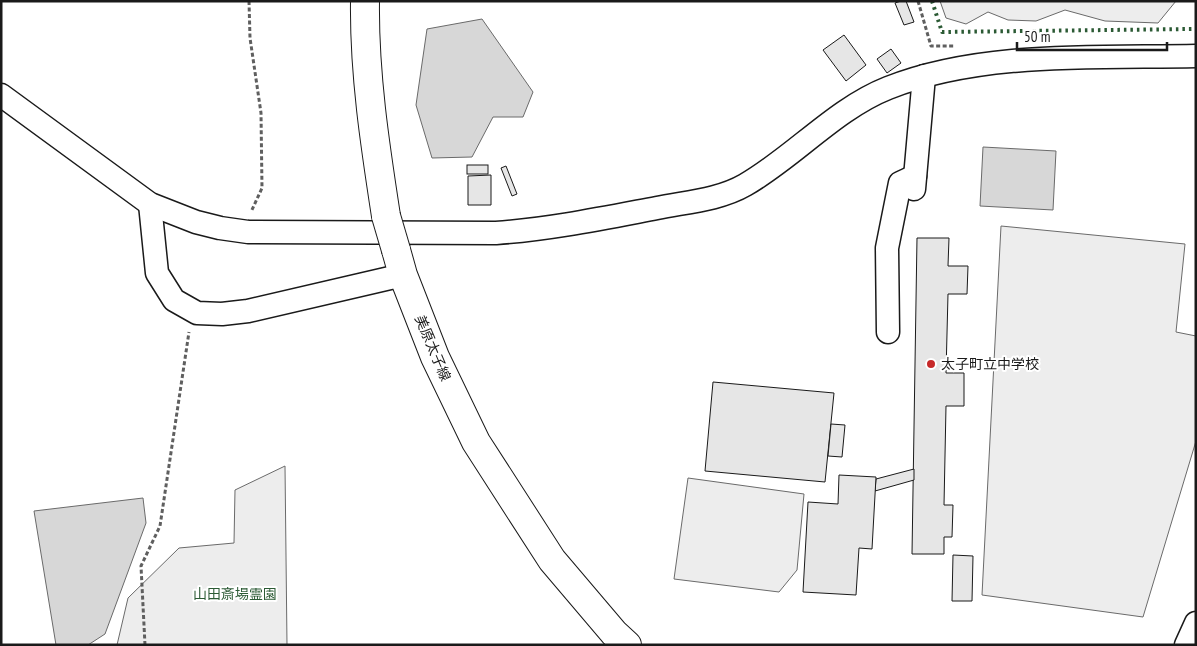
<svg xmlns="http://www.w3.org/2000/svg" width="1197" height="646" viewBox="0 0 1197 646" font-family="'PT Sans Narrow','Noto Sans JP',sans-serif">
  <rect width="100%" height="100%" fill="#fff"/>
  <g fill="#ededed" stroke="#6a6a6a">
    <path d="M940,1H1176L1158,23L1105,21L1065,10L1036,21L1008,20L988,12L966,24L946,18Z"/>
    <path d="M1001,226L1185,244L1176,332L1196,336V441L1143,617L982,595Z"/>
    <path d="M285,466L287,645H117L128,598L179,548L234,543L235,490Z"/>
    <path d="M688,478L804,494L797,570L779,592L674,579Z"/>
  </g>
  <g fill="#d7d7d7" stroke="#6a6a6a">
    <path d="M482,19L533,92L523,117H493L472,157L432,158L416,105L427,29Z"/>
    <path d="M983,147L1056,151L1053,210L980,206Z"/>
    <path d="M143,498L146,523L105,634L88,645H56L34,511Z"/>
  </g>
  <g fill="#e6e6e6" stroke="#1a1a1a">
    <path d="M901,1H906L914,22L904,25L895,3Z"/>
    <path d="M844,35L866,65L846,81L823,50Z"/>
    <path d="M891,49L901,63L887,73L877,59Z"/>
    <rect x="467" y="165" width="21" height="9"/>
    <path d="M506,166L517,194L512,196L501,168Z"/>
    <path d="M491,175V205H468V176Z"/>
    <path d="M917,238H949L948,266H968L967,294H948L946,373H964V406H946L944,505H953L952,537H944V554H912Z"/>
    <path d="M713,382L834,393L825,482L705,471Z"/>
    <path d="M831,424L845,425L842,457L828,456Z"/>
    <path d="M914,469V480L875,491L876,479Z"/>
    <path d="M839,475L876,477L872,549L859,548L856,595L803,592L808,502L838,504Z"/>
    <path d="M953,555L973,556L972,601H952Z"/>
  </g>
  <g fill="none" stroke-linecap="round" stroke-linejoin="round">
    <g stroke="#1a1a1a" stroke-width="25">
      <g id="minor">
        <path d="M1,95L150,204L196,222L220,228L248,232L496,233C551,229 604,218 657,208C686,202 719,200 745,185C794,157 835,109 888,88C981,51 1097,58 1196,56"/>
        <path d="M914,189L924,76"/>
        <path d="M150,204L157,273L174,300L197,313L222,314L248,311L403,275"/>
        <path d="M888,332L887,248L900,183L915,176"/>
        <path d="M1186,645L1196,623"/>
      </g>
    </g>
    <g stroke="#1a1a1a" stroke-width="30">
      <g id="major">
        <path d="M365,1C364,73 375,145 386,216"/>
        <path d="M396,250L403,275L435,357L476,442L552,560L614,633L627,645"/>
      </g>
    </g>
    <g stroke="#5f5f5f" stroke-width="3" stroke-dasharray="4 2.5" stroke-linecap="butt">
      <path d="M249,1L250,38L261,113L262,188L251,212"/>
      <path d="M918,1L931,46H955"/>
      <path d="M145,645L141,566L160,526L189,332"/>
    </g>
    <use href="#minor" stroke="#fff" stroke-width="22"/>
    <use href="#major" stroke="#fff" stroke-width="28"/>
    <g stroke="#1a1a1a" stroke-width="30" stroke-linecap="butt">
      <path id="major-bridge" d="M386,216L396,250"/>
    </g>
    <use href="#major-bridge" stroke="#fff" stroke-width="28"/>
    <path stroke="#2b5a34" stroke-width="4" stroke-dasharray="2.5 4" stroke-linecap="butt" d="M932,1L942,32L1192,29"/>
  </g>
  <circle fill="#c62828" stroke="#fff" stroke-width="2" cx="931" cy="364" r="5"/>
  <g text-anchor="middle" stroke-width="4" stroke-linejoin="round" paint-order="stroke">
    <g font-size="14" fill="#1a1a1a" stroke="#fff">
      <text transform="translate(433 348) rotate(67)" y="5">美原太子線</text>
    </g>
    <g font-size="14" fill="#1a1a1a" stroke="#fff" text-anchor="start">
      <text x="941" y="369">太子町立中学校</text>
    </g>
    <g font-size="14" fill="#2b5a34" stroke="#fff">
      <text x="235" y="599">山田斎場霊園</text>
    </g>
  </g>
  <rect width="1197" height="646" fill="none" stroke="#1a1a1a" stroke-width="5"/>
  <path d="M1017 42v8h150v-8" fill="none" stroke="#1a1a1a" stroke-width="2.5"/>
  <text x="1024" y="42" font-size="15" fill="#1a1a1a" stroke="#ffffff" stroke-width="4" paint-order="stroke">50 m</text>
</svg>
